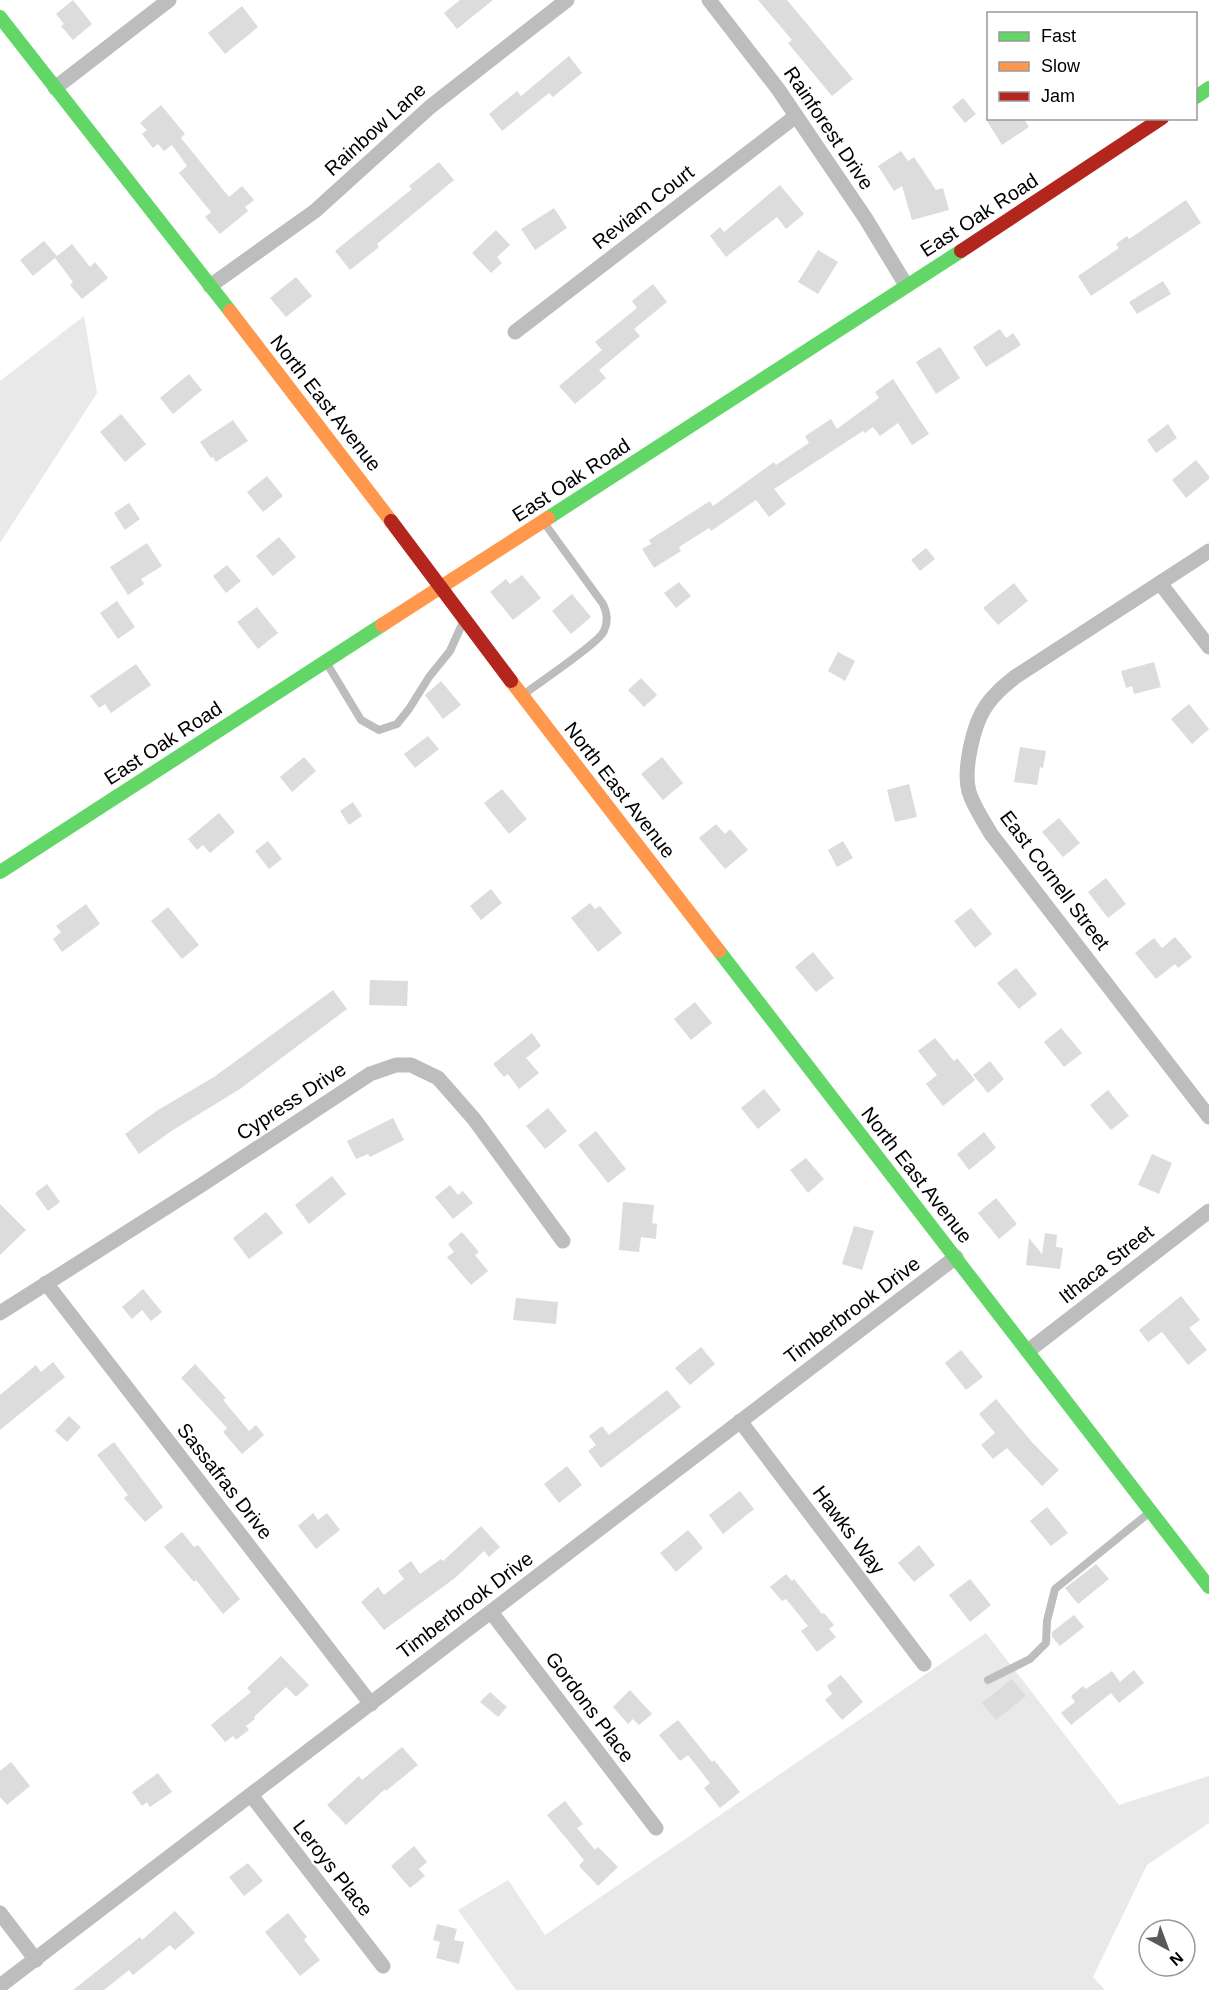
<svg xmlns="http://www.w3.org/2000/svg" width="1209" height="1990" viewBox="0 0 1209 1990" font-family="Helvetica,sans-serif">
  <rect width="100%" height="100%" fill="#fff"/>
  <g fill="#e9e9e9">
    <path d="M84,316L97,393L0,543V381Z"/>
    <path d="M986,1633L1119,1805L1209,1776V1823L1147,1865L1093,1977L1105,1990H516L458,1910L508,1880L545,1935Z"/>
  </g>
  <g fill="#dcdcdc">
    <path d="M73,0L92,24L73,40L61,26L64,24L56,14Z"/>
    <path d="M460,0H493L457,29L444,13Z"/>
    <path d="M758,0H787L853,79L832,96L788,43L792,40Z"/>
    <path d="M242,6L258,27L225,54L208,33Z"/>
    <path d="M569,56L582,73L553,97L549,93L502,131L489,114L517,91L521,96Z"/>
    <path d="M963,98L976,114L965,123L952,107Z"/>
    <path d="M161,105L185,134L181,138L229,197L242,186L254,200L245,207L248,211L220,234L205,217L211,212L179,173L187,166L172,145L164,151L158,144L153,148L142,134L147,130L140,123Z"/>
    <path d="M985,118H1023L1029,127L1002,145Z"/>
    <path d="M901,151L908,161L914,157L936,190L943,188L949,210L912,220L902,186L894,191L878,166Z"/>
    <path d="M439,162L454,180L377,244L379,247L350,270L335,251L412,189L409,186Z"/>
    <path d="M780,185L804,214L786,229L777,217L726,257L710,236L720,227L724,232Z"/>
    <path d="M1186,200L1201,223L1091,296L1078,276L1119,248L1116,244L1127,236L1129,239Z"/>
    <path d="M554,208L567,228L535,250L521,229Z"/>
    <path d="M496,230L510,245L497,257L502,263L491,273L472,253Z"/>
    <path d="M44,241L57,256L72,244L90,267L95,262L108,278L82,299L70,285L73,282L55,258L33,276L20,260Z"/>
    <path d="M818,250L838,262L818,294L798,282Z"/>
    <path d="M296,277L312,296L286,317L270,298Z"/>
    <path d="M1163,281L1171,294L1137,314L1129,302Z"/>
    <path d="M653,284L667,302L634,329L640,336L599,370L606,378L575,404L559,386L602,350L595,342L637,308L632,301Z"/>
    <path d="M1000,329L1006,338L1013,333L1021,345L986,367L973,347Z"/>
    <path d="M940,347L960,378L936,394L916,362Z"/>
    <path d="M189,374L202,390L173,414L160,398Z"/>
    <path d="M893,379L929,434L912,445L898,423L880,436L873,427L865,433L863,431L774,489L786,504L769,517L756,500L711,531L709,528L679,547L681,551L654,568L642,549L651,544L649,540L710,501L713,506L774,462L776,465L809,443L805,436L831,419L837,429L879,398L875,392Z"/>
    <path d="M121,414L146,444L125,462L100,432Z"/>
    <path d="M233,420L248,441L216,462L213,457L211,458L200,442Z"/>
    <path d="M1168,424L1177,438L1156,453L1147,440Z"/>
    <path d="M1196,460L1209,476V479L1186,498L1172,480Z"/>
    <path d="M267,476L283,496L263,512L247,492Z"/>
    <path d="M129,503L140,519L125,530L114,513Z"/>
    <path d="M279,537L296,557L273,576L256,556Z"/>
    <path d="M147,543L162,566L141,579L144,584L128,595L110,567Z"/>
    <path d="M926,548L935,559L920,571L911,560Z"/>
    <path d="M227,565L241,581L226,593L213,576Z"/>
    <path d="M522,575L541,598L513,620L490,592L506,579L510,584Z"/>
    <path d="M679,582L691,596L676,608L664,593Z"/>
    <path d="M1014,583L1028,601L998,625L983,608Z"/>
    <path d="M572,594L591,617L571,634L552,611Z"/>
    <path d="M117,601L135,627L118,639L100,613Z"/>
    <path d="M257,607L278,633L258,649L237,622Z"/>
    <path d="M838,652L855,661L845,681L828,671Z"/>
    <path d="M1154,662L1161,687L1134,694L1132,686L1126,688L1121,671Z"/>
    <path d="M136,664L151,685L111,713L105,704L99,708L90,696Z"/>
    <path d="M641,678L657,695L644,707L628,690Z"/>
    <path d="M441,681L461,705L443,719L425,695Z"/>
    <path d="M1189,704L1209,729L1192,744L1171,719Z"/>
    <path d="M428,736L439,749L415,768L404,754Z"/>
    <path d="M1020,747L1046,751L1043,768L1040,767L1037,785L1014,782Z"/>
    <path d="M304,757L316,771L292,792L280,777Z"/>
    <path d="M662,757L683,783L663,800L641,774Z"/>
    <path d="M909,784L917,817L895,822L887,790Z"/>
    <path d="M502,789L527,819L509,834L484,803Z"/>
    <path d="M353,802L362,816L349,825L340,811Z"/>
    <path d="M219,813L235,832L210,853L203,845L197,850L188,839Z"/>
    <path d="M1059,818L1080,843L1063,857L1042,832Z"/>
    <path d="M716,824L725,834L730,829L748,850L725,869L699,838Z"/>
    <path d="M268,841L282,859L269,869L255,851Z"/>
    <path d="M843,841L853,858L837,867L828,850Z"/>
    <path d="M1106,878L1126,904L1108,918L1088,892Z"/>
    <path d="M491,889L502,903L481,920L470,906Z"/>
    <path d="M590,903L595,909L600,906L622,933L598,952L571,918Z"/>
    <path d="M86,904L100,924L62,952L53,939L61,932L56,926Z"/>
    <path d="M168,907L199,945L182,959L151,921Z"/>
    <path d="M971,908L992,934L975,948L954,921Z"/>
    <path d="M1175,937L1192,957L1178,968L1175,964L1156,979L1135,953L1154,938L1162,948Z"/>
    <path d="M813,952L834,978L816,992L795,967Z"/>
    <path d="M1016,968L1037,994L1019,1009L997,983Z"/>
    <path d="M370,980L408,981L407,1006L369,1005Z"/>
    <path d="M333,990L347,1009L240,1089L173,1130L139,1154L125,1134L158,1110L214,1077Z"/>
    <path d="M695,1002L712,1023L691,1040L674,1019Z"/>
    <path d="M1061,1028L1082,1053L1064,1067L1044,1042Z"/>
    <path d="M532,1033L541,1046L526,1058L539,1073L519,1089L508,1074L504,1077L493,1064Z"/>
    <path d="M935,1038L954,1061L957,1058L975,1080L943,1106L926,1084L937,1075L918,1051Z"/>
    <path d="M990,1061L1004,1079L988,1093L973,1075Z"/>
    <path d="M764,1089L781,1110L758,1129L741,1108Z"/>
    <path d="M1108,1090L1129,1116L1111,1130L1090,1105Z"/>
    <path d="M548,1108L567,1131L545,1149L526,1126Z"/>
    <path d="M393,1118L404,1140L370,1157L368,1154L356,1159L347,1141Z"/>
    <path d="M596,1131L626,1169L608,1183L578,1145Z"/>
    <path d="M984,1132L996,1148L969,1170L957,1154Z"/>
    <path d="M1152,1154L1172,1163L1159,1194L1138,1185Z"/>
    <path d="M806,1158L824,1179L808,1193L790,1170Z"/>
    <path d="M332,1176L346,1194L309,1224L295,1205Z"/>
    <path d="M47,1184L60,1202L48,1211L35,1193Z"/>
    <path d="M450,1185L458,1195L463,1191L473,1203L453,1219L435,1197Z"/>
    <path d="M996,1198L1017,1224L999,1239L978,1213Z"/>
    <path d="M623,1202L654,1205L652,1223L657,1224L656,1239L641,1237L639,1252L619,1250Z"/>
    <path d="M0,1204L26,1230L0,1255Z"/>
    <path d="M266,1212L283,1233L249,1259L233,1238Z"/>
    <path d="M854,1226L874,1231L862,1270L842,1264Z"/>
    <path d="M462,1232L479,1252L475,1255L488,1271L471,1285L447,1257L454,1252L448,1244Z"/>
    <path d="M1045,1233L1057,1235L1056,1247L1063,1248L1060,1269L1026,1265L1029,1238L1042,1254Z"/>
    <path d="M143,1289L162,1312L151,1321L142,1310L132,1319L122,1307Z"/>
    <path d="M1181,1296L1200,1320L1189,1328L1207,1350L1188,1365L1162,1332L1148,1342L1139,1330Z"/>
    <path d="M516,1298L558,1302L556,1324L513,1320Z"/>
    <path d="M701,1347L715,1364L690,1385L675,1368Z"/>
    <path d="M961,1350L983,1377L966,1390L945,1363Z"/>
    <path d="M53,1362L65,1377L0,1430V1395L36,1365L41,1372Z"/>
    <path d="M195,1364L226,1398L223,1400L249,1431L256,1425L264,1435L242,1454L223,1432L227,1428L181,1378Z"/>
    <path d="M667,1390L681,1407L601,1468L588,1451L596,1445L589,1436L602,1426L609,1435Z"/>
    <path d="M996,1399L1031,1441L1059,1470L1042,1486L1007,1448L993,1459L981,1445L995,1433L979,1414Z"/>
    <path d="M69,1416L81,1427L67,1442L55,1431Z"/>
    <path d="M114,1442L163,1507L145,1522L124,1498L128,1495L97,1455Z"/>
    <path d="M567,1466L582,1485L559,1503L544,1484Z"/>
    <path d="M740,1491L754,1509L723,1534L709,1515Z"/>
    <path d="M1047,1507L1068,1533L1051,1546L1030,1521Z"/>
    <path d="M313,1513L318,1520L327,1513L340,1530L316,1549L298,1526Z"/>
    <path d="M481,1526L500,1547L489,1557L484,1551L455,1578L384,1630L361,1602L378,1587L384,1595L404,1579L398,1571L411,1561L420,1574L441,1559L443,1561Z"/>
    <path d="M688,1530L703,1548L676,1572L660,1553Z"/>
    <path d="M182,1532L194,1547L198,1545L240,1599L223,1614L196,1580L194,1582L164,1547Z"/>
    <path d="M919,1545L935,1565L914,1582L898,1563Z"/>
    <path d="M1096,1564L1109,1579L1078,1604L1065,1588Z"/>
    <path d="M786,1574L792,1581L794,1579L822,1614L824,1613L834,1625L829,1629L836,1637L817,1652L801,1631L808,1626L786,1599L782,1601L770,1587Z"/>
    <path d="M970,1579L991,1605L970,1622L949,1595Z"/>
    <path d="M1074,1615L1084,1627L1060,1646L1052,1637V1632Z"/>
    <path d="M281,1656L309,1685L296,1697L286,1687L254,1717L255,1719L246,1726L249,1730L236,1740L233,1736L225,1742L211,1725L251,1692L247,1688Z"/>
    <path d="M1134,1670L1144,1683L1119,1703L1111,1693L1071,1725L1061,1713L1075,1702L1071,1696L1083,1686L1086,1689L1112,1671L1120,1682Z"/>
    <path d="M841,1675L863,1702L842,1720L825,1700L832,1694L827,1686Z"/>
    <path d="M1012,1679L1026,1696L996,1720L982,1703Z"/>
    <path d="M630,1690L652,1714L639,1725L633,1719L628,1724L613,1707Z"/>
    <path d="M490,1692L507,1707L498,1717L480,1702Z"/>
    <path d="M678,1720L712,1762L714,1760L740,1792L720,1808L704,1788L710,1783L688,1755L680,1761L659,1735Z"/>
    <path d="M402,1747L418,1765L386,1791L385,1789L346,1825L327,1805L359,1776L362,1780Z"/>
    <path d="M11,1762L30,1786L7,1805L0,1797V1771Z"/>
    <path d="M158,1773L172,1792L150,1807L147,1802L142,1806L132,1792Z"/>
    <path d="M565,1801L583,1824L577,1828L595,1850L598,1847L618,1867L598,1886L579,1866L584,1860L547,1815Z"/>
    <path d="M414,1846L427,1862L419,1869L425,1876L410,1888L391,1866Z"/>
    <path d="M248,1863L263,1881L244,1896L229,1877Z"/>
    <path d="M175,1911L195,1933L175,1950L170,1945L133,1975L129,1970L104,1990H73L140,1937L142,1940Z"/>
    <path d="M288,1913L307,1937L304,1940L320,1960L300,1976L265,1932Z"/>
    <path d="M437,1924L457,1929L454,1940L464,1942L459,1964L436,1958L440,1942L433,1940Z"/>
  </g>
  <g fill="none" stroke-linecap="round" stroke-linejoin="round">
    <g stroke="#bdbdbd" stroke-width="8">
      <path d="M326,662L361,720L379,730L397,724L409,709L429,677L450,651L464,620"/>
      <path d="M523,695C537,684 599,643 604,631C608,622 607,612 603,604L545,524"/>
      <path d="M988,1680L1030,1659L1046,1643L1047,1621L1055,1589L1150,1512"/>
    </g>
    <g stroke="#bdbdbd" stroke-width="15">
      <path d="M709,0L778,89L866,219L906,285"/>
      <path d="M55,88L169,0"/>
      <path d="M210,286L315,211L430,107L567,0"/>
      <path d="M515,332L796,116"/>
      <path d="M1209,551L1015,677C1004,686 994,694 986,706C973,725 963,770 969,792C974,807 983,820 991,834L1209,1117"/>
      <path d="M1160,583L1209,647"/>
      <path d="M46,1283L371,1704"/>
      <path d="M0,1313L203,1184L370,1074L396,1065H411L438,1078L474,1119L563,1241"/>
      <path d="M1028,1351L1209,1211"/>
      <path d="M740,1421L924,1664"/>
      <path d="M491,1612L656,1828"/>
      <path d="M251,1795L383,1966"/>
      <path d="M0,1913L36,1960"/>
      <path d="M0,1986L956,1257"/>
    </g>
    <g stroke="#63d668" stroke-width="14">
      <path d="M0,17L230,311"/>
      <path d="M1196,97L1209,88"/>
      <path d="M548,518L961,251"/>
      <path d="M0,872L382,625"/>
      <path d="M719,951L1209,1587"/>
    </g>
    <g stroke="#ff974d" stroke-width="14">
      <path d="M230,311L391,521"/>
      <path d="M382,625L548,518"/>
      <path d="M511,681L719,951"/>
    </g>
    <g stroke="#b3261e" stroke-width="14">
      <path d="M961,251L1162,118"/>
      <path d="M391,521L511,681"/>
    </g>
  </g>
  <g text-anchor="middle" stroke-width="5" stroke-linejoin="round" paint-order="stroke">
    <g font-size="20" fill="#000" stroke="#fff">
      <text transform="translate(829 128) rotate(56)" y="7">Rainforest Drive</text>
      <text transform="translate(375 129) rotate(-42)" y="7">Rainbow Lane</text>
      <text transform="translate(643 207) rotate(-38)" y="7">Reviam Court</text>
      <text transform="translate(979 215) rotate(-33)" y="7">East Oak Road</text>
      <text transform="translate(326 403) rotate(52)" y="7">North East Avenue</text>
      <text transform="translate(571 480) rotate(-33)" y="7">East Oak Road</text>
      <text transform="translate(163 743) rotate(-33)" y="7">East Oak Road</text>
      <text transform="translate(620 790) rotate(52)" y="7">North East Avenue</text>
      <text transform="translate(1055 880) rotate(53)" y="7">East Cornell Street</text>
      <text transform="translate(291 1101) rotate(-33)" y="7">Cypress Drive</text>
      <text transform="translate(917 1175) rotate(52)" y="7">North East Avenue</text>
      <text transform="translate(1106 1264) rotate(-38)" y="7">Ithaca Street</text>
      <text transform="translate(852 1310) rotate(-37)" y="7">Timberbrook Drive</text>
      <text transform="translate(225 1481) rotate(52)" y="7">Sassafras Drive</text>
      <text transform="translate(849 1530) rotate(53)" y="7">Hawks Way</text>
      <text transform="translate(465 1605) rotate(-37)" y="7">Timberbrook Drive</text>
      <text transform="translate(590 1707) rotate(53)" y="7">Gordons Place</text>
      <text transform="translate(333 1868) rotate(52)" y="7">Leroys Place</text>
    </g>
  </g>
  <rect x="987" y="12" width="210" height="108" fill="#ffffff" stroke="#999999" stroke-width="1.5"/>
  <rect x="999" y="32" width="30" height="9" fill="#63d668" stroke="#999999" stroke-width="1.5"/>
  <text x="1041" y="42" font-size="18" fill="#000000">Fast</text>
  <rect x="999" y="62" width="30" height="9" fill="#ff974d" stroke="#999999" stroke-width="1.5"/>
  <text x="1041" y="72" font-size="18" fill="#000000">Slow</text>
  <rect x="999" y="92" width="30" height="9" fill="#b3261e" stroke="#999999" stroke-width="1.5"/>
  <text x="1041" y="102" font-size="18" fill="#000000">Jam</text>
  <g transform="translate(1167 1948) rotate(139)"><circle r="28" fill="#ffffff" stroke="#999999" stroke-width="1.5"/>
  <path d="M0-4.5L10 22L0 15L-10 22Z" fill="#595959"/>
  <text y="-9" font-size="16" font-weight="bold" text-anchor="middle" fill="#000000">N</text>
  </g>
</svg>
